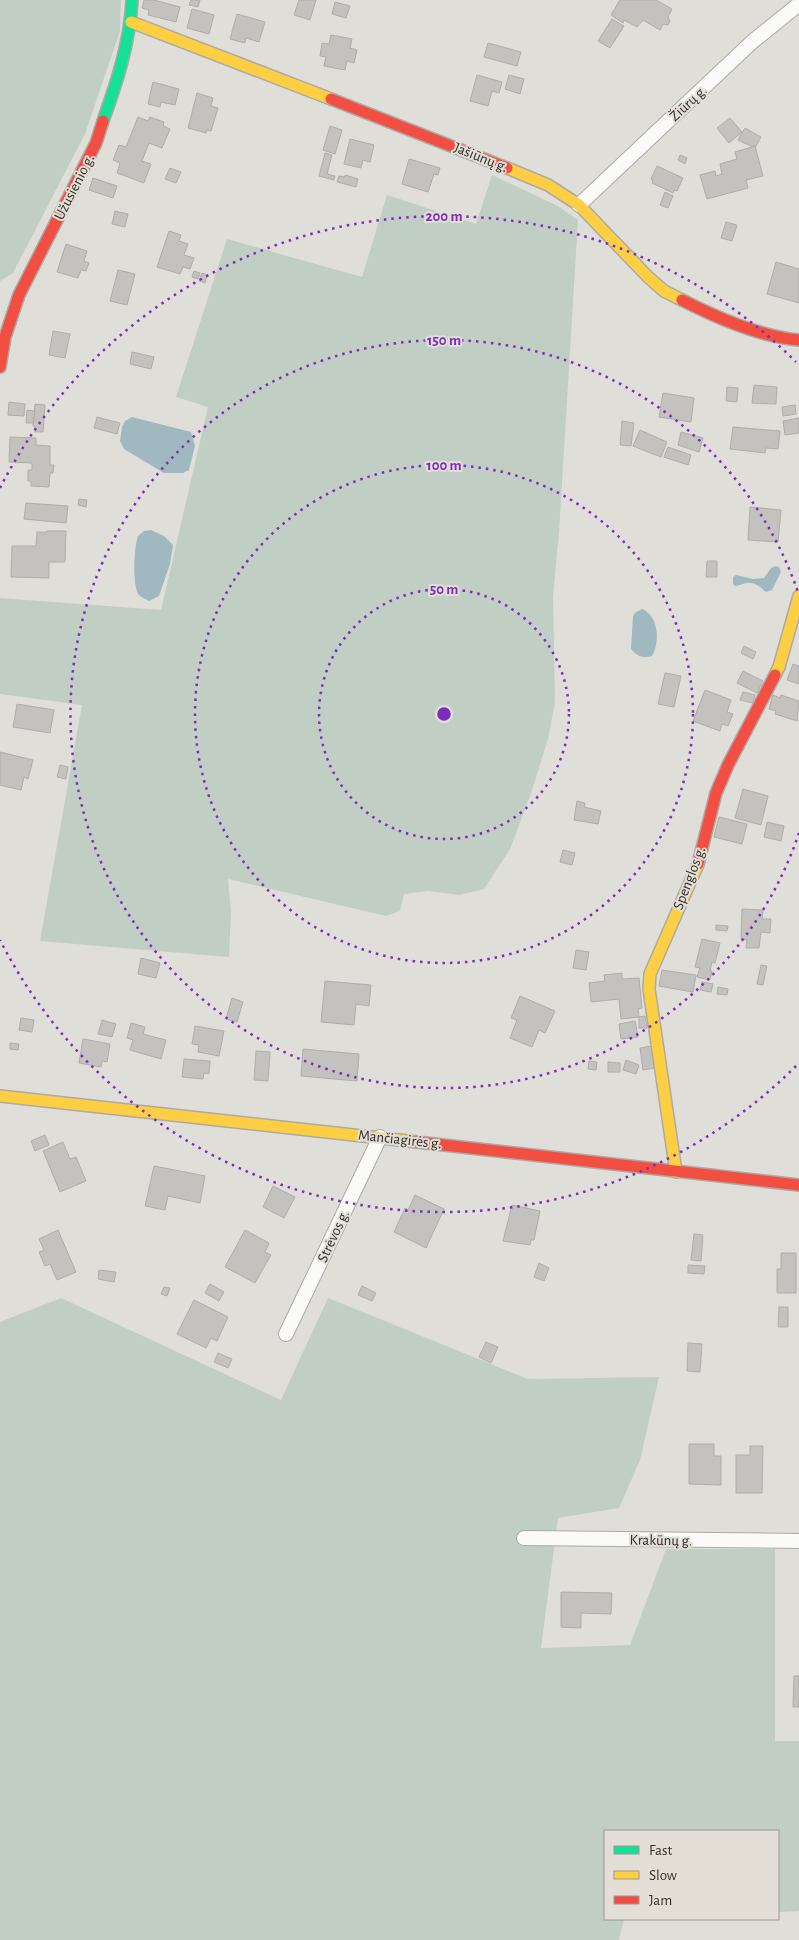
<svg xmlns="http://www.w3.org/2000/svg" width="799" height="1940" viewBox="0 0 799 1940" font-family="'Alegreya Sans',sans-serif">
  <rect width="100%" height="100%" fill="#e0ded9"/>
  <g fill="#c1cec4">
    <path d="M0,0H121L120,31L85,134L13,273L0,281Z"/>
    <path d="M492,175L558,206L578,220L559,532L553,597L555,702L548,739L530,796L510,849L484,889L459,895L428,891L404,894L400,911L386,916L228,879L231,911L229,957L40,941L82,705L0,694V598L161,610L208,407L176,397L227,239L362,277L387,195L476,224Z"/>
    <path d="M61,1298L281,1400L328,1298L528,1379L659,1377L640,1460L619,1508L558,1518L541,1648L630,1645L666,1549H775V1741H799V1911L778,1912V1831H605V1919H624L619,1940H0V1322Z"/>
  </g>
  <g fill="#a0b8c0">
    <path d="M132,417L191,432L195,446L189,470L183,473H164L124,449L120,441L122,427L125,421Z"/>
    <path d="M151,530L164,536L173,545L170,564L159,596L149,601C146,599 142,598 139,595C132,587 134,546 138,536L144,531Z"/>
    <path d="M775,566L779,567L781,572L772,590L766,592C760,587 755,582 747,583C743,583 740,586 735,586L733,584V577L736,575L753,579L764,578L771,568Z"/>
    <path d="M642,609C659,616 660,642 652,656C642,659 637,656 631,649L633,616L636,612Z"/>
  </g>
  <g fill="#c3c2be" stroke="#aeada9">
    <path d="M144,0H154L180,7L176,22L148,15L149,10L142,8Z"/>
    <path d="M191,0H200L198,7L189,5Z"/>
    <path d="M299,0H316L310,20L294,15Z"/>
    <path d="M620,0H656L672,9L668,17L670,21L668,25L663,24L660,30L643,20L637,27L624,20L623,23L611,15Z"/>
    <path d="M335,2L350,6L346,18L332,14Z"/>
    <path d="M192,9L214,15L209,34L187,28Z"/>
    <path d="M237,14L265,22L259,42L246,38L245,43L230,39Z"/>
    <path d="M612,19L624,26L610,48L598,41Z"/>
    <path d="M331,35L352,39L350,48L357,50L354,63L347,61L345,70L324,66L326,57L320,56L322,43L329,44Z"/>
    <path d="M488,43L521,52L517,66L484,57Z"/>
    <path d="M477,75L502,82L499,93L492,91L488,106L470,101Z"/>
    <path d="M509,75L524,79L520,94L505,89Z"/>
    <path d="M153,82L179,89L175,105L161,102L160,107L148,104Z"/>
    <path d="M197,93L213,98L211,106L218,108L211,131L207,130L206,133L188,128Z"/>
    <path d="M138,117L148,121L150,117L164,122L163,126L170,129L162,148L149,143L142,161L151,164L144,183L117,173L120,163L113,160L119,145L126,147Z"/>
    <path d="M730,118L742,132L729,143L717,128Z"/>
    <path d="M330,126L342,130L335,154L323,150Z"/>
    <path d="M745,128L761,137L755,148L738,140Z"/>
    <path d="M350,139L374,145L370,162L363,160L361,168L344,164Z"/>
    <path d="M755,146L763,176L746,180L748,188L707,199L700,175L715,171L716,176L722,174L720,164L737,159L735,152Z"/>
    <path d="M325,153L332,155L327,174L335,176L334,180L319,176Z"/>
    <path d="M680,155L687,158L685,164L678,160Z"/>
    <path d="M409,159L440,168L438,175L434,174L428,192L402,184Z"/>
    <path d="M657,166L683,178L677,191L674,190L673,193L652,183L653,180L651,179Z"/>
    <path d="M170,168L181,172L176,183L165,179Z"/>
    <path d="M345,175L358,179L356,187L337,182L339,176L345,177Z"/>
    <path d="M93,178L117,186L113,198L89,190Z"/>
    <path d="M665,192L673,196L668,208L660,205Z"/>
    <path d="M115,211L128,214L125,227L112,224Z"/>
    <path d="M726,222L737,225L732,241L721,238Z"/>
    <path d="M169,231L181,235L179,241L188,244L184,255L194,258L190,269L183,267L180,274L157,267Z"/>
    <path d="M66,244L87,251L84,261L89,263L86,271L81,270L78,278L57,272Z"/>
    <path d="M776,262L799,269V303L767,294Z"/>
    <path d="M118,270L135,274L127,305L110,301Z"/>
    <path d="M194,271L200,273L198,279L192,277Z"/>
    <path d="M202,273L207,275L205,283L199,281Z"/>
    <path d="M53,331L70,334L65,358L49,355Z"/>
    <path d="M132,352L154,357L151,369L130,364Z"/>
    <path d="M754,385L777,387L776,404L752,403Z"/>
    <path d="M727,387L738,388L737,402L726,401Z"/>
    <path d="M663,393L694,398L691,422L659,417Z"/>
    <path d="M9,402L25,404L24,416L8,415Z"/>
    <path d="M35,404L45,405L43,432H35V427L33,426Z"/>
    <path d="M795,405L796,414L783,416L782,407Z"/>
    <path d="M27,410L35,411L33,423H26Z"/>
    <path d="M97,417L120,423L117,434L94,428Z"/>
    <path d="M799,418V433L785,435L783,421Z"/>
    <path d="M622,421L634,423L631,446L620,445Z"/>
    <path d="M733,427L780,431L778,449L766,448L765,453L730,449Z"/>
    <path d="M640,430L667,442L661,457L633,446Z"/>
    <path d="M681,432L703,438L699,452L678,445Z"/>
    <path d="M10,437L36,438V445L50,446V465H54L53,473H50L49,487L31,486V481H28V470H32V463L9,462Z"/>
    <path d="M668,447L691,455L688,465L664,457Z"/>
    <path d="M79,499L87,500L86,507L78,505Z"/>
    <path d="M26,503L68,506L66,523L24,519Z"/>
    <path d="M750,507L781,510L778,542L748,540Z"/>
    <path d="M47,531H66L65,562H49V578L11,577L12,546H36L37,532H47Z"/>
    <path d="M707,561H717V577H706Z"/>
    <path d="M744,646L756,652L753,659L741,653Z"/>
    <path d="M793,664L799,666V684L787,680Z"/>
    <path d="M743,671L763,681L757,693L737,683Z"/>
    <path d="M665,673L681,676L674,707L658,704Z"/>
    <path d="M705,690L731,700L727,712L733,714L728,726L722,724L720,731L693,721Z"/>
    <path d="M743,692L755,695L753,703L740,700Z"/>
    <path d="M773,695L780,698L781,695L799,701L797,721L775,714L776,711L769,709Z"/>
    <path d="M17,704L54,710L50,733L13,727Z"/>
    <path d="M0,752L33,760L28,779L24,777L21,790L0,785Z"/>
    <path d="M60,765L68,767L66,779L57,777Z"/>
    <path d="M743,789L768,796L761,825L735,818Z"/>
    <path d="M577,801L585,803L584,807L601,811L598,824L574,820Z"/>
    <path d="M719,817L747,824L742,844L714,837Z"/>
    <path d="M767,822L784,826L781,841L764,837Z"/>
    <path d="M563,850L575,853L572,865L560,862Z"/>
    <path d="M742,909L763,910L762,919H771L770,933L761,932L759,948H746L747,940L741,939Z"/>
    <path d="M716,925L728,926L727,931L716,930Z"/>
    <path d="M702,939L720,943L715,963L712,962L710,971H712L710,980L697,977L700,968L695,967Z"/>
    <path d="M576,950L589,952L586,970L573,968Z"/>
    <path d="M141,958L160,963L156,978L138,974Z"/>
    <path d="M761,965L767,966L763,985L757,984Z"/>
    <path d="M662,970L696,975L693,992L659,986Z"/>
    <path d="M622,973V979L639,978L642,1008L638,1009L639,1017L621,1019L619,999L591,1002L589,983L605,981L604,975Z"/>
    <path d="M325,981L371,985L369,1006L356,1004L354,1025L321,1022Z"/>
    <path d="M702,982L713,984L711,992L700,990Z"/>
    <path d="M718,987L728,989L727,995L717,994Z"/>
    <path d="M520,996L555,1011L545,1033L539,1030L532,1047L510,1038L517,1020L511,1018Z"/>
    <path d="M232,998L243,1002L237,1022L226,1019Z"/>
    <path d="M645,1016L647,1028H639V1017Z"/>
    <path d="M21,1018L34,1020L32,1032L19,1030Z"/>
    <path d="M102,1020L116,1024L112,1037L98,1034Z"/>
    <path d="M635,1021L638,1037L621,1039L619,1024Z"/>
    <path d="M131,1023L145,1027L143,1034L166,1040L161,1059L130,1050L133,1040L127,1038Z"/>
    <path d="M195,1026L224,1031L219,1056L198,1052L199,1045L192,1044Z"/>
    <path d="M83,1039L110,1044L107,1062L102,1061L101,1067L79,1063Z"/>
    <path d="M10,1043L19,1044L18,1050L10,1049Z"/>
    <path d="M652,1046L655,1068L643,1070L640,1048Z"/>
    <path d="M303,1049L359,1054L357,1081L301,1076Z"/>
    <path d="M256,1051L270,1052L268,1081L254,1080Z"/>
    <path d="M184,1059L210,1061L209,1074L204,1073L203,1079L182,1077Z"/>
    <path d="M626,1060L639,1065L636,1074L623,1070Z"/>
    <path d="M589,1061L597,1062L596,1070L588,1069Z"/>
    <path d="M608,1062L620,1063V1072H608Z"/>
    <path d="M45,1135L49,1145L35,1151L31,1141Z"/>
    <path d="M63,1142L70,1159L76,1157L86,1181L60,1192L43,1151Z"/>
    <path d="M154,1166L205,1176L200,1203L168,1196L165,1210L145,1206Z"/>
    <path d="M273,1186L295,1197L284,1218L263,1207Z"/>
    <path d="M415,1195L444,1209L426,1248L394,1232L405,1208L408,1210Z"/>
    <path d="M512,1205L540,1211L534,1240H531L530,1245L503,1241Z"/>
    <path d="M58,1230L76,1272L57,1280L50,1264L45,1266L39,1252L44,1250L39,1239Z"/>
    <path d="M245,1230L269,1243L265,1252L271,1255L255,1283L225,1267Z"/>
    <path d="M694,1234L703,1235L701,1261L691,1260Z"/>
    <path d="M781,1253H796V1293H777V1269H781Z"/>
    <path d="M539,1263L549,1268L544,1281L534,1277Z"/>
    <path d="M688,1265L705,1266L704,1274L688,1273Z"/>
    <path d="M99,1270L116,1272L114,1282L98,1279Z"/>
    <path d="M210,1284L224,1292L219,1301L205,1293Z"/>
    <path d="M362,1286L376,1293L372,1301L358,1295Z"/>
    <path d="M164,1287L170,1288L167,1296L161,1294Z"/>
    <path d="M194,1300L228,1317L217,1341L211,1338L206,1348L177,1334Z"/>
    <path d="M779,1307H788V1327H778Z"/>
    <path d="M486,1342L498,1347L491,1363L479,1357Z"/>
    <path d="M688,1343L702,1344L700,1372L687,1371Z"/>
    <path d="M218,1353L232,1359L228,1368L214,1362Z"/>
    <path d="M689,1444H714V1456H721V1485L689,1484Z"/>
    <path d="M750,1446H763L762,1493H736V1455H750Z"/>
    <path d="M561,1592L612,1593L611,1614L581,1613V1628L561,1627Z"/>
    <path d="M794,1676H799V1707H793Z"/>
  </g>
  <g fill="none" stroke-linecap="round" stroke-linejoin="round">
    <g stroke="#abaaa6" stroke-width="16">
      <g id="street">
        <path d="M579,205L752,42L799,4"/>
        <path d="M286,1334L380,1137"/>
        <path d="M524,1538L799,1541"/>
      </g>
    </g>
    <g stroke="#abaaa6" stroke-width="14">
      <path id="fast" d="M103,121C117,82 130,42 132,0"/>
    </g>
    <g stroke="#abaaa6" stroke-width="14">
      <g id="slow">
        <path d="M131,22L331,99"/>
        <path d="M507,168L548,185L579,205L648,277L664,291L682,300"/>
        <path d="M775,675L779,667L799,596"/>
        <path d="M0,1096L408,1141"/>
        <path d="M676,1172L649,989L650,974L698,864"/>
      </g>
    </g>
    <g stroke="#abaaa6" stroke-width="14">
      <g id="jam">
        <path d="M331,99L507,168"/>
        <path d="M682,300C715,317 762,337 799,340"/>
        <path d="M0,367L5,337L19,295L96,143L103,121"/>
        <path d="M698,864L716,793L728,765L775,675"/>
        <path d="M408,1141L799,1185"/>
      </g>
    </g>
    <use href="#street" stroke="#fafaf9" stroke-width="14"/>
    <use href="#fast" stroke="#16e098" stroke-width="11"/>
    <use href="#slow" stroke="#ffcf43" stroke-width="11"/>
    <use href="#jam" stroke="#f24e42" stroke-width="11"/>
  </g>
  <g fill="none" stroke="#7b2cbf" stroke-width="2.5" stroke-dasharray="2.5 5">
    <circle cx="444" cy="714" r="125"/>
    <circle cx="444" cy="714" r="249"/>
    <path d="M799 833A374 374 0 1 1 799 595"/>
    <path d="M796 1066A498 498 0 0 1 0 940M0 488A498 498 0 0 1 796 362"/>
  </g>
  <g text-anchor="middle" stroke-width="4" stroke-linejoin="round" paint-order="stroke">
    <g font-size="15" fill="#2f2d2a" stroke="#e3dfd6">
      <text transform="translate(688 103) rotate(-43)" y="5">Žiūrų g.</text>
      <text transform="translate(481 157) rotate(22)" y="5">Jašiūnų g.</text>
      <text transform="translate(74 187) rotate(-63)" y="5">Užusienio g.</text>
      <text transform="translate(689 878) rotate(-69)" y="5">Spenglos g.</text>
      <text transform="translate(400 1139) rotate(6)" y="5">Mančiagirės g.</text>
      <text transform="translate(333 1236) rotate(-65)" y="5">Strėvos g.</text>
      <text transform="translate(661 1540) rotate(1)" y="5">Krakūnų g.</text>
    </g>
  </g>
  <circle cx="444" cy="714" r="8" fill="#7b2cbf" stroke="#e3dfd6" stroke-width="2.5"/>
  <g font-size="15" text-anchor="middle" font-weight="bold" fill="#7b2cbf" stroke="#e3dfd6" stroke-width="4" stroke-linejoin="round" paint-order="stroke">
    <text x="444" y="221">200 m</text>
    <text x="444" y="345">150 m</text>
    <text x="444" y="470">100 m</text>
    <text x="444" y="594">50 m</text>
  </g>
  <rect x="604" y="1830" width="175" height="90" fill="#e3dfd6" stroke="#9b9891"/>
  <rect x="614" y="1846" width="25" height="8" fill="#16e098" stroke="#9b9891"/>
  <text x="649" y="1855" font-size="15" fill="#2f2d2a">Fast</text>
  <rect x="614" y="1871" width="25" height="8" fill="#ffcf43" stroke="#9b9891"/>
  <text x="649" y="1880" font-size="15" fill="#2f2d2a">Slow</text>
  <rect x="614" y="1896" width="25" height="8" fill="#f24e42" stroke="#9b9891"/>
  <text x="649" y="1905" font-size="15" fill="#2f2d2a">Jam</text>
</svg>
